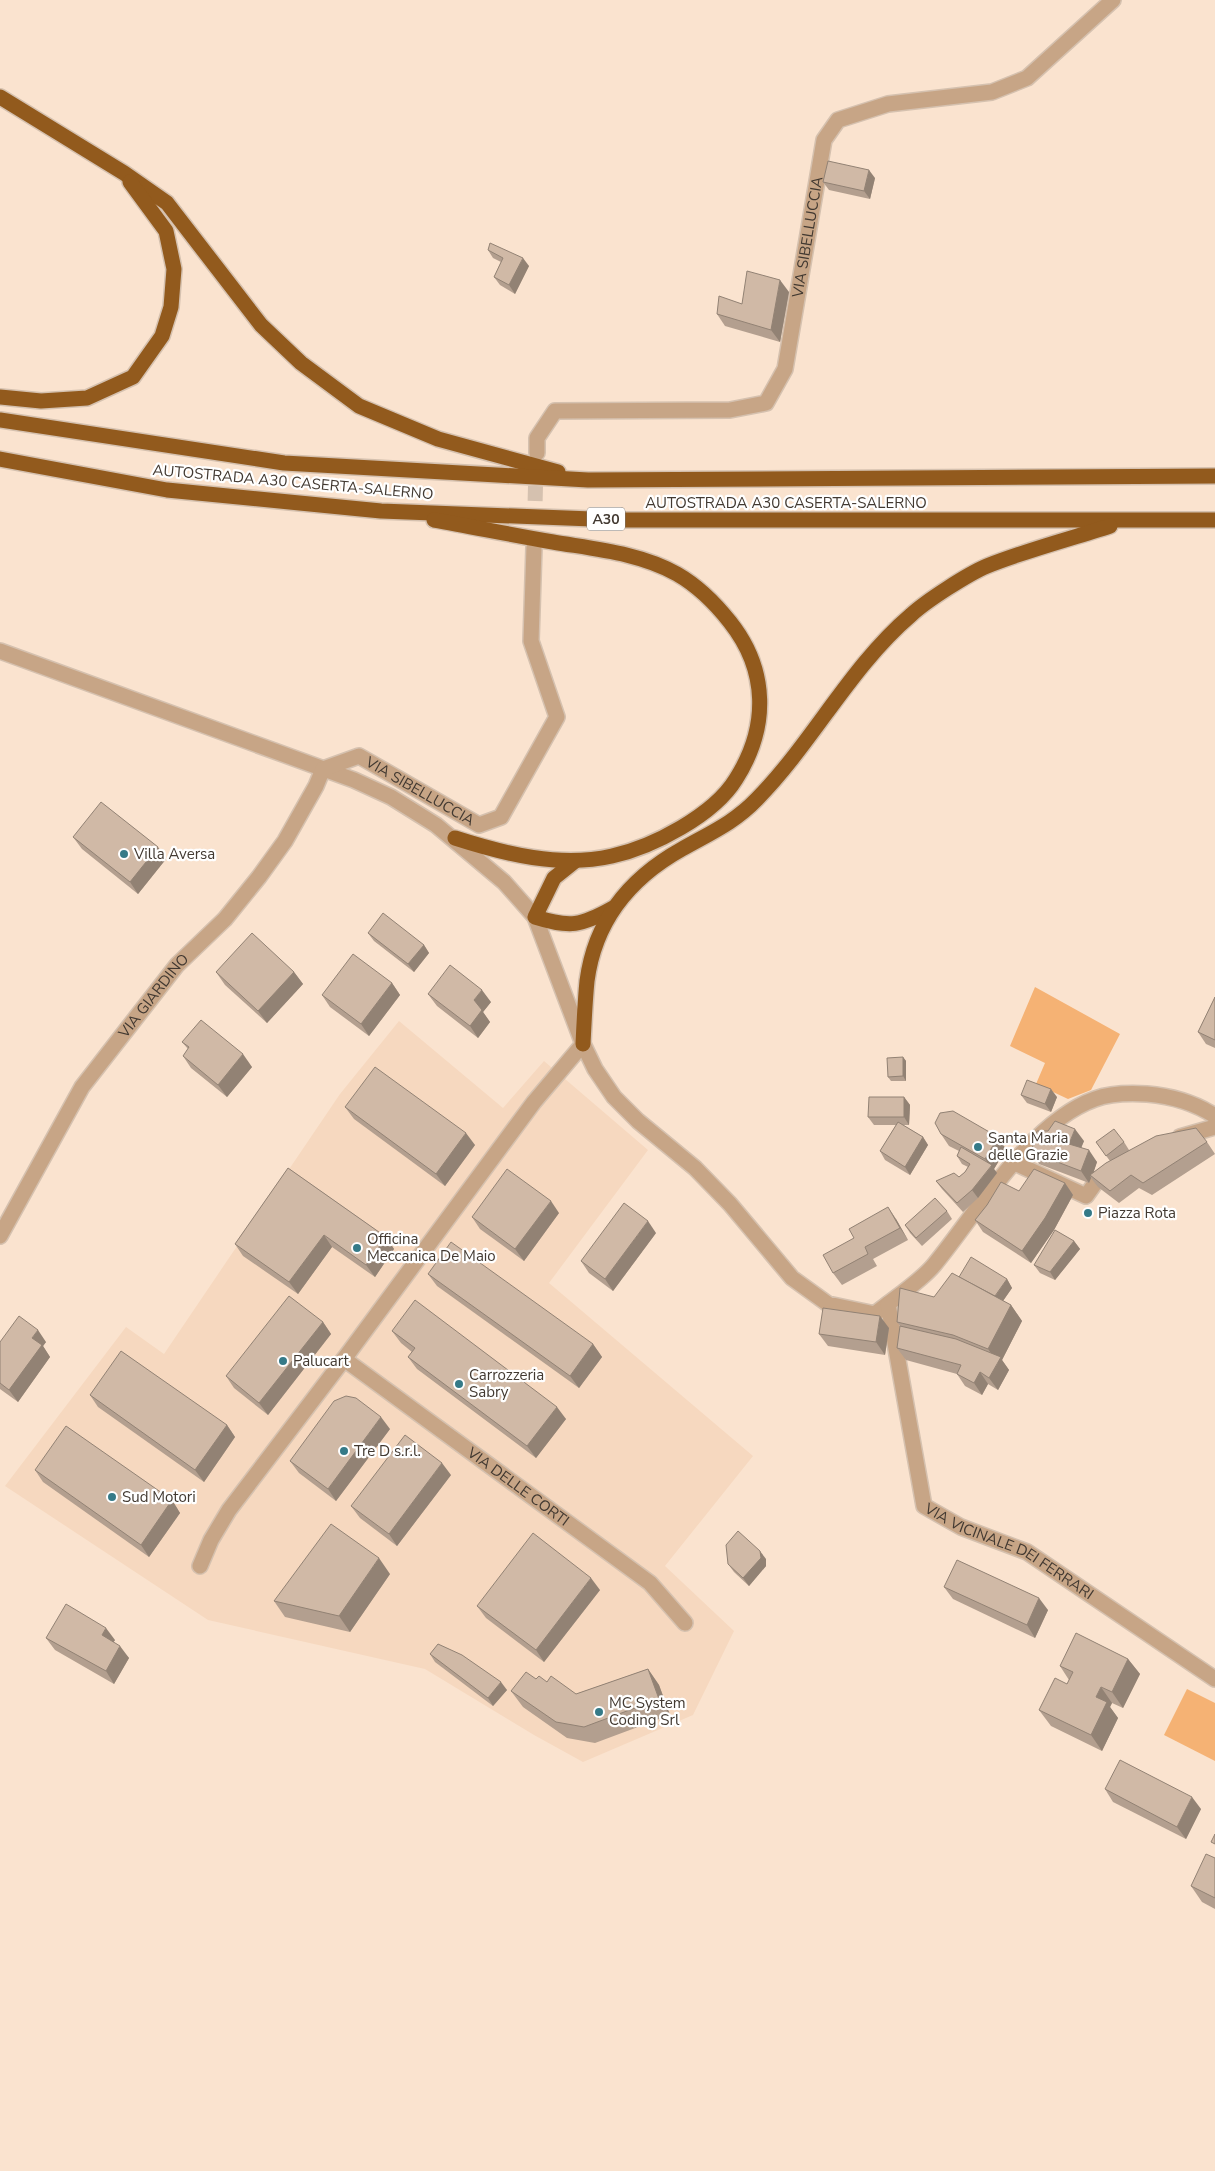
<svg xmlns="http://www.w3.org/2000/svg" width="1215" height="2171" viewBox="0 0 1215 2171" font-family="'Nunito Sans',sans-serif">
  <rect width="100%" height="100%" fill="#fae3cf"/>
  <path fill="#f6d8bf" d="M399,1021L503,1108L544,1061L648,1150L549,1283L753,1456L665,1566L734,1631L693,1715L583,1762L534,1735L425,1669L208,1620L5,1486L126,1327L164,1354L340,1094Z"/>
  <g fill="#f5b274">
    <path d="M1035,987L1120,1034L1091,1090L1068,1099L1036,1084L1045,1063L1010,1046Z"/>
    <path d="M1187,1689L1215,1703V1761L1164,1735Z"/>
  </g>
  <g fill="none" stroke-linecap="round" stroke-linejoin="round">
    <path stroke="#d5c1af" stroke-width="15" stroke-dasharray="15 8" stroke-linecap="butt" d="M534,547L536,465"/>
    <g stroke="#d5c1af" stroke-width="18">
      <g id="minor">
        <path id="s1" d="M537,453V438L555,411L730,410L766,403L785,369L824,140L838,120L888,104L992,92L1027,78L1113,0"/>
        <path d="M0,651L354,780L391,797L436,825L504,882L535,917L583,1044L595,1069L614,1097L638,1121L695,1168L730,1204L792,1278L828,1304L875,1314C892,1300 920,1282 934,1265C976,1214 1030,1122 1095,1099C1111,1093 1131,1093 1147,1094C1171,1096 1195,1103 1215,1116"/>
        <path d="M1180,1137L1215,1127"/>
        <path d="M1015,1163L1086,1196L1096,1182L1110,1171"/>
        <path id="s2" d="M0,1236L82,1087L177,965L225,919L259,877L285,841L316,786L323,769L359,756L479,825L501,817L557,717L531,641L534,547"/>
        <path id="s3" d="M888,1304L924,1506L961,1527L1027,1552L1215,1679"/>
        <path id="s4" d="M344,1359L650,1583L685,1623"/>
        <path d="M200,1566L211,1540L229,1510L344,1359L534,1102L583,1044"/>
      </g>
    </g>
    <g stroke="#d5c1af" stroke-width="18">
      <g id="highway">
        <path d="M0,97L124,173L167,203L261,325L301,363L359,406L438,439L558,472"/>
        <path d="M0,397L41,401L87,398L133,377L162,336L171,307L174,269L166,231L130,182"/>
        <path d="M0,420L284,463L588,480L1215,476"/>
        <path d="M0,459L167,490L381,511L618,520H1215"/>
        <path d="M434,520C473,527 513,535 553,542C594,549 640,553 677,574C698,586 715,603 730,622C768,670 769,727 736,779C714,815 653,847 612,856C560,868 505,854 455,838"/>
        <path d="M574,862L554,878L535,917C570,928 581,926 613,908"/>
        <path d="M583,1044C584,1023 585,1001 587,981C595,920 630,878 682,849C710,833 734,823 757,799C813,742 850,667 911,615C926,601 968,574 987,566C1027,550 1070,539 1110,526"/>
      </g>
    </g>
    <use href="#minor" stroke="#c7a586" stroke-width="15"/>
    <use href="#highway" stroke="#925a1d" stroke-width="15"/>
  </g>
  <g fill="#b39f8f">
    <path d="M875,178L870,199L829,190L823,182Z"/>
    <path d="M488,250L529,266L515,294L500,285L494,277L501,262L493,258Z"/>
    <path d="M789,292L780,342L725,326L717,314L742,304Z"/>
    <path d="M73,837L166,859L138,894L82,849Z"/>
    <path d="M368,933L424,945L429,953L414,972L374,941Z"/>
    <path d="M216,972H294L303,984L267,1023L225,985Z"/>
    <path d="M392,983L400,995L369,1036L330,1007L322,995Z"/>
    <path d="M428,994L491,1002L483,1012L490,1022L478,1038L437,1006Z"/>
    <path d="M1215,997V1048L1206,1044L1198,1032Z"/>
    <path d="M182,1042L252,1067L227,1097L191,1068L183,1056L188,1049Z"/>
    <path d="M903,1057L906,1061V1081H891L888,1077Z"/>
    <path d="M1021,1095L1057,1097L1051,1112L1027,1103Z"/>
    <path d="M904,1097L910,1105L909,1125H903L923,1137L928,1145L910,1175L885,1160L880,1151L896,1125H874L868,1117Z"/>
    <path d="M345,1107L475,1145L445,1186L354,1119Z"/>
    <path d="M941,1134L1006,1149L994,1169L997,1173L978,1198L963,1212L942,1189L936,1181L959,1177L965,1172L968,1167L962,1164L957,1156L959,1151L949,1146Z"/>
    <path d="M1084,1141L1081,1147L1097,1162L1093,1173L1110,1161L1096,1142H1124L1129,1150L1207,1142L1215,1154L1152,1195L1139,1188L1119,1203L1098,1187L1091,1178L1089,1183L1039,1164L1031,1152Z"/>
    <path d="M288,1168L386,1237L394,1249L375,1277L332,1247L298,1294L243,1256L235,1244Z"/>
    <path d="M1065,1183L1073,1195L1054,1230L1031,1263L983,1232L975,1220L1019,1191Z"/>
    <path d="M947,1211L952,1219L922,1246L910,1233L905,1225Z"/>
    <path d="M559,1213L524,1261L480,1229L472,1217Z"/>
    <path d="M896,1219L908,1240L873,1259L877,1266L842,1285L833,1273Z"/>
    <path d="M656,1233L613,1291L589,1273L581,1261Z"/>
    <path d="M1074,1241L1080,1249L1055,1280L1040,1273L1034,1265Z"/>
    <path d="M428,1274L593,1344L602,1357L579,1388L437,1286Z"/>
    <path d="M1007,1279L1012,1288L1003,1301L1011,1305L1022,1321L1002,1360L1009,1370L998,1390L988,1384L982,1395L965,1386L957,1374L906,1360L897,1348L900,1326L897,1322L934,1297Z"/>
    <path d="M323,1322L331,1334L268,1415L234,1388L226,1376Z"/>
    <path d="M889,1328L885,1355L828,1346L819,1334Z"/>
    <path d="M392,1331L566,1419L536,1458L417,1369L408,1357L412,1352L401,1343Z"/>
    <path d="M0,1342H46L43,1346L50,1357L18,1402L0,1389Z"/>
    <path d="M90,1395L227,1425L235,1437L204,1482L98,1407Z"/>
    <path d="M390,1429L336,1501L299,1473L290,1461Z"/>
    <path d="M35,1470L172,1500L180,1513L149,1557L43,1482Z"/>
    <path d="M451,1475L397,1546L360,1518L351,1506Z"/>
    <path d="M766,1559V1566L749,1586L734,1572L728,1564Z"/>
    <path d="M390,1574L350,1632L285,1617L274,1601Z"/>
    <path d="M944,1587L1048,1610L1035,1638L953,1599Z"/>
    <path d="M600,1590L544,1662L486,1618L477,1606Z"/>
    <path d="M46,1638L115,1640L113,1642L129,1658L114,1684L55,1650Z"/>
    <path d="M430,1654L507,1690L493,1706L435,1662Z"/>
    <path d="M1128,1659L1140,1674L1123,1708L1112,1703L1110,1707L1118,1718L1102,1751L1051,1726L1039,1710L1067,1684L1069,1680L1060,1666Z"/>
    <path d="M648,1669L659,1685L670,1715L595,1743L567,1738L523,1707L511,1691L536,1679L547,1682L576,1694Z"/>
    <path d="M1105,1789L1201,1809L1186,1839L1113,1802Z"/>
    <path d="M1215,1858V1909L1202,1902L1191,1886Z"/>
  </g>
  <g fill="#928274">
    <path d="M869,170L875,178L870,199L864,191Z"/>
    <path d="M523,258L529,266L515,294L509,285Z"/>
    <path d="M780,280L789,292L780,342L771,330Z"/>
    <path d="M158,847L166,859L138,894L130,882Z"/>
    <path d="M424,945L429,953L414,972L408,964Z"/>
    <path d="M294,972L303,984L267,1023L258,1011Z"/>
    <path d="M392,983L400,995L369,1036L361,1024Z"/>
    <path d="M482,990L491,1002L483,1012L490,1022L478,1038L470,1026L474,1000Z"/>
    <path d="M243,1054L252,1067L227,1097L218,1085Z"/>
    <path d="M903,1057L906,1061V1081L903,1076Z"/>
    <path d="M1051,1089L1057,1097L1051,1112L1045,1104Z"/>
    <path d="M904,1097L910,1105L909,1125L904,1117Z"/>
    <path d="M1075,1129L1084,1141L1078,1156L1069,1144Z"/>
    <path d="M466,1133L475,1145L445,1186L436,1174Z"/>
    <path d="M923,1137L928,1145L910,1175L905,1167Z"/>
    <path d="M998,1137L1006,1149L994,1169L997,1173L978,1198L972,1190L991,1167L985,1159Z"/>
    <path d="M1089,1150L1097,1162L1092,1177L1090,1175L1091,1178L1089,1183L1081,1171Z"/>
    <path d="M1065,1183L1073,1195L1054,1230L1031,1263L1022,1251Z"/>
    <path d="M551,1201L559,1213L524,1261L515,1249Z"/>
    <path d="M888,1207L896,1219L908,1240L900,1228Z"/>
    <path d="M648,1221L656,1233L613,1291L605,1279Z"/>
    <path d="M324,1235L332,1247L298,1294L289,1282Z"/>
    <path d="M386,1237L394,1249L375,1277L366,1265Z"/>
    <path d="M1074,1241L1080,1249L1055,1280L1050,1272Z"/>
    <path d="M1007,1279L1012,1288L998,1308L993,1300Z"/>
    <path d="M1011,1305L1022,1321L1002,1360L1009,1370L998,1390L989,1378L998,1363L988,1349Z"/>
    <path d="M880,1316L889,1328L885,1355L876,1342Z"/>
    <path d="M323,1322L331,1334L268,1415L259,1403Z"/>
    <path d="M38,1330L46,1342L43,1346L50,1357L18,1402L9,1390L32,1338Z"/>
    <path d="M593,1344L602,1357L579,1388L570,1376Z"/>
    <path d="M980,1372L988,1384L982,1395L974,1383Z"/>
    <path d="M557,1407L566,1419L536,1458L527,1446Z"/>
    <path d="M381,1417L390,1429L336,1501L328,1489Z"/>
    <path d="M227,1425L235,1437L204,1482L195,1470Z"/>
    <path d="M442,1463L451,1475L397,1546L389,1534Z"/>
    <path d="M172,1500L180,1513L149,1557L141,1545Z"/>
    <path d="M760,1551L766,1559V1566L749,1586L743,1578Z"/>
    <path d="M379,1558L390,1574L350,1632L339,1616Z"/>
    <path d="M591,1578L600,1590L544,1662L536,1650Z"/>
    <path d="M1039,1598L1048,1610L1035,1638L1027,1625Z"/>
    <path d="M106,1628L115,1640L110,1648L102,1635Z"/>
    <path d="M120,1646L129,1658L114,1684L106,1671Z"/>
    <path d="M1128,1659L1140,1674L1123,1708L1112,1692Z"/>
    <path d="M648,1669L659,1685L670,1715L659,1699Z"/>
    <path d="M501,1682L507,1690L493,1706L488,1698Z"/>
    <path d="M1101,1687L1112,1703L1110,1707L1118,1718L1102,1751L1091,1735L1096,1697Z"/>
    <path d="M1192,1797L1201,1809L1186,1839L1177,1827Z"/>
  </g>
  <g fill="#d0b9a6" stroke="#928274">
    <path d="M828,161L869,170L864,191L823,182Z"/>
    <path d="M490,243L523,258L509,285L494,277L503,258L488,250Z"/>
    <path d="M747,271L780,280L771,330L717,314L719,296L742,304Z"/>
    <path d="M101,802L158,847L130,882L73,837Z"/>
    <path d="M383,913L424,945L408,964L368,933Z"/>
    <path d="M252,933L294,972L258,1011L216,972Z"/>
    <path d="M353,954L392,983L361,1024L322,995Z"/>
    <path d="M450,965L482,990L474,1000L482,1010L470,1026L428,994Z"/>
    <path d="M1215,997V1040L1198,1032Z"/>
    <path d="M201,1020L243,1054L218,1085L183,1056L189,1047L182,1042Z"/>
    <path d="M903,1057V1076L888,1077L887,1058Z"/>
    <path d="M375,1067L466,1133L436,1174L345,1107Z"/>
    <path d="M1027,1080L1051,1089L1045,1104L1021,1095Z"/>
    <path d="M869,1097H904V1117H868Z"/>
    <path d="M953,1111L998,1137L985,1159L941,1134L935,1123L940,1113Z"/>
    <path d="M1055,1121L1075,1129L1069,1144L1089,1150L1081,1171L1031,1152L1037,1131H1048Z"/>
    <path d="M898,1122L923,1137L905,1167L880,1151Z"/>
    <path d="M1196,1128L1207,1142L1143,1183L1131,1175L1110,1191L1090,1175L1106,1163L1156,1136Z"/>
    <path d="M1114,1129L1124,1142L1106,1156L1096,1142Z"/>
    <path d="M961,1147L992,1165L972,1190L957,1203L936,1181L954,1173L959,1177L965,1172L970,1164L957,1156Z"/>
    <path d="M288,1168L386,1237L366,1265L324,1235L289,1282L235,1244Z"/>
    <path d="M507,1169L551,1201L515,1249L472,1217Z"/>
    <path d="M1034,1169L1065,1183L1045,1218L1022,1251L975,1220L987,1205L1001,1182L1019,1191Z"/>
    <path d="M935,1198L947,1211L916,1238L905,1225Z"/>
    <path d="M624,1203L648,1221L605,1279L581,1261Z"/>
    <path d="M888,1207L900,1228L865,1247L868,1254L833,1273L823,1255L854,1238L849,1229Z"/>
    <path d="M1055,1230L1074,1241L1050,1272L1034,1265Z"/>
    <path d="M451,1242L593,1344L570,1376L428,1274Z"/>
    <path d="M971,1257L1007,1279L995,1296L959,1277Z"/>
    <path d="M952,1273L1011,1305L988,1349L953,1335L897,1322L900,1288L934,1297Z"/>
    <path d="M289,1296L323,1322L259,1403L226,1376Z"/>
    <path d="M415,1300L557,1407L527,1446L408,1357L415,1348L392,1331Z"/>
    <path d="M823,1308L880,1316L876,1342L819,1334Z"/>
    <path d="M19,1316L38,1330L32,1338L42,1345L9,1390L0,1383V1342Z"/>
    <path d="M900,1326L956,1339L1001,1357L989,1378L980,1372L974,1383L957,1374L961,1365L897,1348Z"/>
    <path d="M121,1351L227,1425L195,1470L90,1395Z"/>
    <path d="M346,1396L356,1398L381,1417L328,1489L290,1461L334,1401Z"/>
    <path d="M66,1426L172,1500L141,1545L35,1470Z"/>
    <path d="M405,1435L442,1463L389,1534L351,1506Z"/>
    <path d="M331,1524L379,1558L339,1616L274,1601Z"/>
    <path d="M738,1531L760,1551L761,1558L743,1578L728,1564L726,1545Z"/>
    <path d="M533,1533L591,1578L536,1650L477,1606Z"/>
    <path d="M957,1560L1039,1598L1027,1625L944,1587Z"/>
    <path d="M66,1604L106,1628L102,1635L120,1646L106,1671L46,1638Z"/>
    <path d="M1076,1633L1128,1659L1112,1692L1101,1687L1096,1697L1107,1702L1091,1735L1039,1710L1055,1678L1067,1684L1073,1672L1060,1666Z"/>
    <path d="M438,1644L462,1655L501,1682L488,1698L430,1654Z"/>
    <path d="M648,1669L659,1699L584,1727L556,1722L511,1691L526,1672L536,1679L539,1676L547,1682L551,1676L576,1694Z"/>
    <path d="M1120,1760L1192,1797L1177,1827L1105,1789Z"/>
    <path d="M1215,1834V1844L1211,1842Z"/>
    <path d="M1206,1854L1215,1858V1898L1191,1886Z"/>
  </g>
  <g fill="#357a88" stroke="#fff" stroke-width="2">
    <circle cx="124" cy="854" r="5"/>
    <circle cx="978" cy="1147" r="5"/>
    <circle cx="1088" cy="1213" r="5"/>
    <circle cx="357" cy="1248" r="5"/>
    <circle cx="283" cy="1361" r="5"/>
    <circle cx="459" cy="1384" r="5"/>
    <circle cx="344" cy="1451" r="5"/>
    <circle cx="112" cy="1497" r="5"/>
    <circle cx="599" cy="1712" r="5"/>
  </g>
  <g text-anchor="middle" stroke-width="4.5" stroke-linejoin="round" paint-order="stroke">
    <rect fill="#fff" stroke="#7b746f" stroke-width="1" x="587" y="507.5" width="38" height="23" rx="4"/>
    <g font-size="14" font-weight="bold" fill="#423931">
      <text x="606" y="524">A30</text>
    </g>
    <g font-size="15" fill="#423931" stroke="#fff">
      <text dy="5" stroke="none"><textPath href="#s1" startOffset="432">VIA SIBELLUCCIA</textPath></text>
      <text transform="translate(293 482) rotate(5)" y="5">AUTOSTRADA A30 CASERTA-SALERNO</text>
      <text x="786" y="508">AUTOSTRADA A30 CASERTA-SALERNO</text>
      <text dy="5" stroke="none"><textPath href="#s2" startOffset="680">VIA SIBELLUCCIA</textPath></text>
      <text dy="5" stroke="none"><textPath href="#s2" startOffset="286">VIA GIARDINO</textPath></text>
      <text dy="5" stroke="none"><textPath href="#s4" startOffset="216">VIA DELLE CORTI</textPath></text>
      <text dy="5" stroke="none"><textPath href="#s3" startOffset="302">VIA VICINALE DEI FERRARI</textPath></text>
    </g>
    <g font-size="15" fill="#423931" stroke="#fff" text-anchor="start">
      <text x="134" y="859">Villa Aversa</text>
      <text x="988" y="1143">Santa Maria<tspan x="988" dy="17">delle Grazie</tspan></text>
      <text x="1098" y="1218">Piazza Rota</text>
      <text x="367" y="1244">Officina<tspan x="367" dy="17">Meccanica De Maio</tspan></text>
      <text x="293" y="1366">Palucart</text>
      <text x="469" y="1380">Carrozzeria<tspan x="469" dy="17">Sabry</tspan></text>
      <text x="354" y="1456">Tre D s.r.l.</text>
      <text x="122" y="1502">Sud Motori</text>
      <text x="609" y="1708">MC System<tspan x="609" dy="17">Coding Srl</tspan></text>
    </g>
  </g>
</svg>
